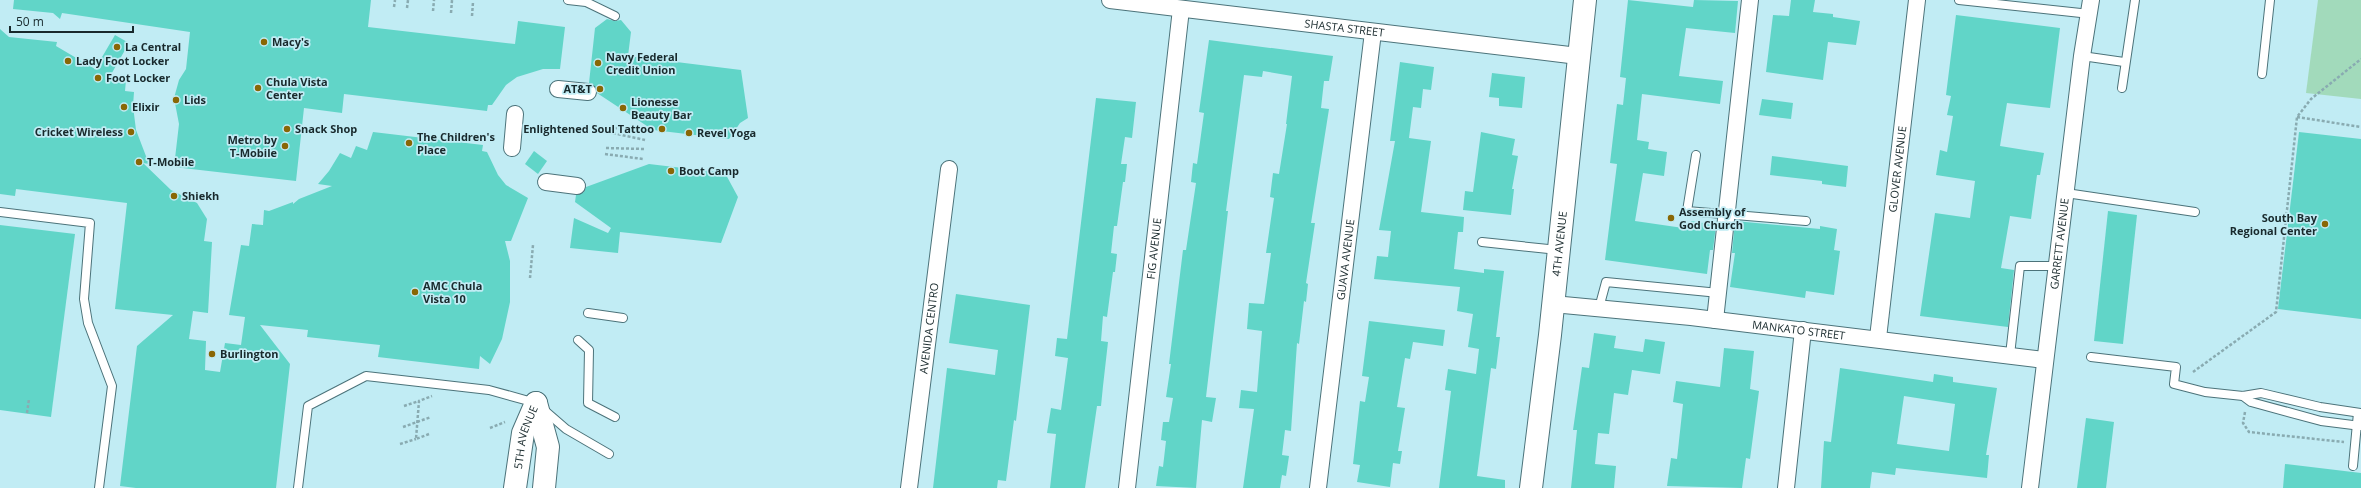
<svg xmlns="http://www.w3.org/2000/svg" width="2361" height="488" viewBox="0 0 2361 488" font-family="'Open Sans',sans-serif">
  <rect width="100%" height="100%" fill="#c1ecf4"/>
  <path fill="#a2dabb" d="M2318,0H2361V99L2306,93Z"/>
  <g fill="#61d5c8" fill-rule="evenodd">
    <path d="M14,0H371L368,27L515,44L518,21L565,27L560,69H543L517,77L506,85L492,105H488L487,111L344,94L342,113L304,108L296,181L174,167L179,124L174,98L179,80L186,69L190,32L62,13L60,19L53,13L13,9Z"/>
    <path d="M1628,0L1693,7L1694,0L1738,1L1735,33L1686,28L1679,76L1723,81L1720,104L1642,94L1637,140L1649,142L1648,149L1667,152L1664,176L1643,173L1635,221L1690,229L1691,221L1716,225L1713,250H1710L1707,274L1605,260L1617,164L1610,163L1614,129L1617,104L1623,105L1626,78L1620,77Z"/>
    <path d="M1791,0H1815L1813,12L1833,14V17L1860,21L1856,45L1828,42L1823,80L1766,72L1773,15L1789,16Z"/>
    <path d="M1956,15L2060,28L2050,108L2007,103L2000,146L2044,153L2040,175H2037L2031,219L2010,216L2001,268L2014,270L2008,327L1920,316L1935,213L1970,218L1975,181L1936,175L1940,150L1947,152L1953,116L1947,115L1951,96L1946,95Z"/>
    <path d="M607,19L615,21L621,20L631,32L628,56L741,70L748,118L740,123L729,139L653,130L597,93L596,88L589,83L595,28Z"/>
    <path d="M0,29L9,37L57,42L56,46L95,69L115,35L129,43L109,78L126,80L125,91L134,92L133,106L136,130L149,164L143,163L171,190L197,203L207,219L204,241L212,242L208,313L193,311L189,339L206,341L205,370L220,372L225,343L241,345L245,317L229,315L241,245L249,246L252,224L263,225L264,210L269,211L293,202V204L299,199L332,186L318,184L329,171L340,153L351,158L356,146L367,150L373,132L483,145L482,151L487,152L498,175L506,185L528,198L511,241H505L510,261V302L502,339L490,364L480,356L479,369L378,357L380,345L307,337L308,330L260,325L290,364L276,488H136L120,486L137,346L173,315L115,309L127,203L16,189L15,196L0,194Z"/>
    <path d="M1209,40L1333,56L1329,81H1324L1321,108L1329,109L1311,223H1315L1306,283L1308,284L1306,302L1304,301L1299,344L1297,343L1291,431L1285,430L1282,455L1289,456L1286,476L1282,475L1280,488H1243L1254,409L1239,408L1241,390L1257,392L1262,331L1247,329L1249,303L1264,304L1271,253H1266L1274,198L1270,197L1273,173L1279,174L1287,124H1286L1292,76L1263,71L1262,77L1244,75L1226,211H1228L1206,397L1216,398L1212,422L1202,420L1196,488L1156,486L1159,466L1163,467L1166,441L1161,440L1163,422H1169L1173,398L1166,397L1171,364H1169L1183,250H1186L1196,183L1191,182L1193,163L1197,164L1204,113L1199,112Z"/>
    <path d="M1400,62L1434,67L1431,90L1423,89L1421,108L1413,107L1409,138L1431,141L1421,212L1464,217L1463,232H1458L1454,269L1484,273V269L1504,271L1496,337H1500L1496,369L1491,368L1477,476L1505,480V488H1439L1451,391L1445,390L1448,369L1476,374L1479,349L1468,347L1473,314L1457,311L1460,287L1374,279L1377,256L1388,257L1391,231L1379,230L1395,141H1390Z"/>
    <path d="M1492,73L1525,77L1522,108L1499,106V98L1489,97Z"/>
    <path d="M1096,98L1136,102L1132,138L1125,137L1121,164H1127L1125,182H1123L1117,226H1114L1111,253L1117,254L1115,272H1113L1107,317L1103,316L1101,341L1108,342L1103,386L1101,406H1097L1085,488H1050L1056,434L1047,433L1051,408L1061,410L1068,358L1055,356L1057,338L1067,339Z"/>
    <path d="M1762,99L1793,103L1791,119L1759,115Z"/>
    <path d="M1481,132L1515,139L1512,155L1518,156L1512,189H1514L1511,215L1463,210L1465,191L1473,192Z"/>
    <path d="M2299,132L2361,139V319L2278,309Z"/>
    <path d="M534,151L547,161L538,174L525,164Z"/>
    <path d="M1772,156L1848,166L1846,187L1822,184V181L1770,175Z"/>
    <path d="M649,164L725,173L738,197L721,243L620,232L618,253L570,248L574,218L608,233L611,228L575,202L576,195L584,192L586,187Z"/>
    <path d="M2108,211L2137,215L2123,344L2094,341Z"/>
    <path d="M1735,221L1820,229V226L1837,229L1834,250L1840,251L1834,295L1806,291L1805,298L1730,287L1735,253H1732Z"/>
    <path d="M0,225L75,234L51,417L0,410Z"/>
    <path d="M956,294L1030,305L1016,421L1014,420L1006,481L998,480L997,488H933L947,368L995,375L998,350L949,343Z"/>
    <path d="M1369,321L1445,330L1443,346L1413,342L1410,359L1405,358L1397,407L1405,408L1398,451H1402L1400,464L1393,463L1390,487L1357,482L1360,465L1353,464L1360,401L1365,402L1369,377L1362,376Z"/>
    <path d="M1594,333L1616,336L1614,348L1643,352L1645,339L1665,342L1660,374L1632,370L1628,395L1614,393L1609,434L1598,433L1595,464L1616,466L1614,488H1571L1577,430H1573L1582,367L1589,368Z"/>
    <path d="M1724,348L1754,351L1750,389L1759,391L1750,459L1746,458L1742,488L1667,486L1671,458L1677,459L1683,404L1673,402L1676,381L1720,387Z"/>
    <path d="M1840,368L1933,382L1934,374L1953,377V382L1997,388L1986,455H1989L1987,478L1896,468L1895,475L1872,472L1870,488H1821L1824,441L1831,442ZM1904,396L1955,404L1949,451L1897,444Z"/>
    <path d="M2086,418L2114,422L2106,488H2077Z"/>
    <path d="M2285,464L2361,473V488H2283Z"/>
  </g>
  <g fill="none" stroke-linecap="round" stroke-linejoin="round">
    <g stroke="#4c737a" stroke-width="10">
      <g id="lane">
        <path d="M568,0L586,2L615,16"/>
        <path d="M1959,0L2090,14"/>
        <path d="M2082,56L2124,62"/>
        <path d="M2262,74L2270,0"/>
        <path d="M2122,88L2135,0"/>
        <path d="M1696,155L1687,211L1806,221"/>
        <path d="M2066,193L2195,212"/>
        <path d="M0,212L90,223L84,299L88,323L112,386L99,488"/>
        <path d="M1482,242L1558,250"/>
        <path d="M1599,308L1606,282L1719,293"/>
        <path d="M588,313L623,318"/>
        <path d="M578,340L589,350L588,403L615,417"/>
        <path d="M2010,355L2020,266H2057"/>
        <path d="M2091,357L2176,367L2174,384L2205,392L2243,396L2261,393L2320,407L2361,413"/>
        <path d="M2243,396L2251,402L2321,421L2361,426"/>
        <path d="M2353,466L2358,413"/>
        <path d="M298,488L308,406L366,376L489,390L536,403L566,429L609,454"/>
      </g>
    </g>
    <g stroke="#4c737a" stroke-width="18">
      <g id="street">
        <path id="s1" d="M1110,0L1578,56"/>
        <path d="M558,89L588,92"/>
        <path d="M512,148L515,114"/>
        <path d="M546,182L577,186"/>
        <path id="s2" d="M1553,304L1691,317L2044,360"/>
        <path d="M1715,320L1750,0"/>
        <path id="s3" d="M1878,338L1917,0"/>
        <path id="s4" d="M909,488L949,169"/>
        <path id="s5" d="M1127,488L1181,9"/>
        <path id="s6" d="M1318,488L1373,32"/>
        <path d="M1786,488L1803,330"/>
        <path id="s7" d="M2030,488L2082,56L2091,0"/>
      </g>
    </g>
    <g stroke="#4c737a" stroke-width="24">
      <g id="secondary">
        <path d="M536,403L548,447L544,488"/>
        <path id="s8" d="M515,488L523,433L536,403"/>
      </g>
    </g>
    <g stroke="#4c737a" stroke-width="24">
      <g id="primary">
        <path id="s9" d="M1531,488L1550,335L1585,0"/>
      </g>
    </g>
    <g stroke="#89abb1" stroke-width="2.5" stroke-dasharray="3 2" stroke-linecap="butt">
      <path d="M394,7L395,0"/>
      <path d="M407,8L408,0"/>
      <path d="M433,11L434,0"/>
      <path d="M451,13L452,0"/>
      <path d="M472,16L473,2"/>
      <path d="M2297,117L2361,127"/>
      <path d="M609,127L646,133"/>
      <path d="M608,132L645,140"/>
      <path d="M606,148L644,149"/>
      <path d="M605,154L643,159"/>
      <path d="M530,278L533,245"/>
      <path d="M2193,372L2276,312L2297,117L2311,99L2361,59"/>
      <path d="M404,406L419,401"/>
      <path d="M2245,412L2243,423L2249,432L2344,442"/>
      <path d="M27,413L29,399"/>
      <path d="M403,427L431,417"/>
      <path d="M490,428L505,422"/>
      <path d="M429,434L416,439L419,401L432,396"/>
      <path d="M400,444L416,439"/>
    </g>
    <use href="#lane" stroke="#fff" stroke-width="8"/>
    <use href="#street" stroke="#fff" stroke-width="16"/>
    <use href="#secondary" stroke="#fff" stroke-width="22"/>
    <use href="#primary" stroke="#fff" stroke-width="22"/>
  </g>
  <g fill="#896705" stroke="#c1ecf4" stroke-width="1.5">
    <circle cx="264" cy="42" r="4"/>
    <circle cx="117" cy="47" r="4"/>
    <circle cx="68" cy="61" r="4"/>
    <circle cx="598" cy="63" r="4"/>
    <circle cx="98" cy="78" r="4"/>
    <circle cx="258" cy="88" r="4"/>
    <circle cx="600" cy="89" r="4"/>
    <circle cx="176" cy="100" r="4"/>
    <circle cx="124" cy="107" r="4"/>
    <circle cx="623" cy="108" r="4"/>
    <circle cx="287" cy="129" r="4"/>
    <circle cx="662" cy="129" r="4"/>
    <circle cx="131" cy="132" r="4"/>
    <circle cx="689" cy="133" r="4"/>
    <circle cx="409" cy="143" r="4"/>
    <circle cx="285" cy="146" r="4"/>
    <circle cx="139" cy="162" r="4"/>
    <circle cx="671" cy="171" r="4"/>
    <circle cx="174" cy="196" r="4"/>
    <circle cx="1671" cy="218" r="4"/>
    <circle cx="2325" cy="224" r="4"/>
    <circle cx="415" cy="292" r="4"/>
    <circle cx="212" cy="354" r="4"/>
  </g>
  <g text-anchor="middle" stroke-width="3.5" stroke-linejoin="round" paint-order="stroke">
    <g font-size="11" fill="#18292c" stroke="#c1ecf4">
      <text dy="4" stroke="none"><textPath href="#s1" startOffset="236">SHASTA STREET</textPath></text>
      <text dy="4" stroke="none"><textPath href="#s3" startOffset="170">GLOVER AVENUE</textPath></text>
      <text dy="4" stroke="none"><textPath href="#s9" startOffset="246">4TH AVENUE</textPath></text>
      <text dy="4" stroke="none"><textPath href="#s7" startOffset="246">GARRETT AVENUE</textPath></text>
      <text dy="4" stroke="none"><textPath href="#s5" startOffset="241">FIG AVENUE</textPath></text>
      <text dy="4" stroke="none"><textPath href="#s6" startOffset="230">GUAVA AVENUE</textPath></text>
      <text dy="4" stroke="none"><textPath href="#s4" startOffset="161">AVENIDA CENTRO</textPath></text>
      <text dy="4" stroke="none"><textPath href="#s2" startOffset="247">MANKATO STREET</textPath></text>
      <text dy="4" stroke="none"><textPath href="#s8" startOffset="52">5TH AVENUE</textPath></text>
    </g>
    <g font-size="11" font-weight="bold" fill="#18292c" stroke="#c1ecf4" text-anchor="start">
      <text x="272" y="46">Macy's</text>
      <text x="125" y="51">La Central</text>
      <text x="606" y="61">Navy Federal<tspan x="606" dy="13">Credit Union</tspan></text>
      <text x="76" y="65">Lady Foot Locker</text>
      <text x="106" y="82">Foot Locker</text>
      <text x="266" y="86">Chula Vista<tspan x="266" dy="13">Center</tspan></text>
      <text x="592" y="93" text-anchor="end">AT&amp;T</text>
      <text x="184" y="104">Lids</text>
      <text x="631" y="106">Lionesse<tspan x="631" dy="13">Beauty Bar</tspan></text>
      <text x="132" y="111">Elixir</text>
      <text x="295" y="133">Snack Shop</text>
      <text x="654" y="133" text-anchor="end">Enlightened Soul Tattoo</text>
      <text x="123" y="136" text-anchor="end">Cricket Wireless</text>
      <text x="697" y="137">Revel Yoga</text>
      <text x="417" y="141">The Children's<tspan x="417" dy="13">Place</tspan></text>
      <text x="277" y="144" text-anchor="end">Metro by<tspan x="277" dy="13">T-Mobile</tspan></text>
      <text x="147" y="166">T-Mobile</text>
      <text x="679" y="175">Boot Camp</text>
      <text x="182" y="200">Shiekh</text>
      <text x="1679" y="216">Assembly of<tspan x="1679" dy="13">God Church</tspan></text>
      <text x="2317" y="222" text-anchor="end">South Bay<tspan x="2317" dy="13">Regional Center</tspan></text>
      <text x="423" y="290">AMC Chula<tspan x="423" dy="13">Vista 10</tspan></text>
      <text x="220" y="358">Burlington</text>
    </g>
  </g>
  <path d="M10 26v6h123v-6" fill="none" stroke="#18292c" stroke-width="2"/>
  <text x="16" y="26" font-size="12" fill="#18292c" stroke="#c1ecf4" stroke-width="3" paint-order="stroke">50 m</text>
</svg>
